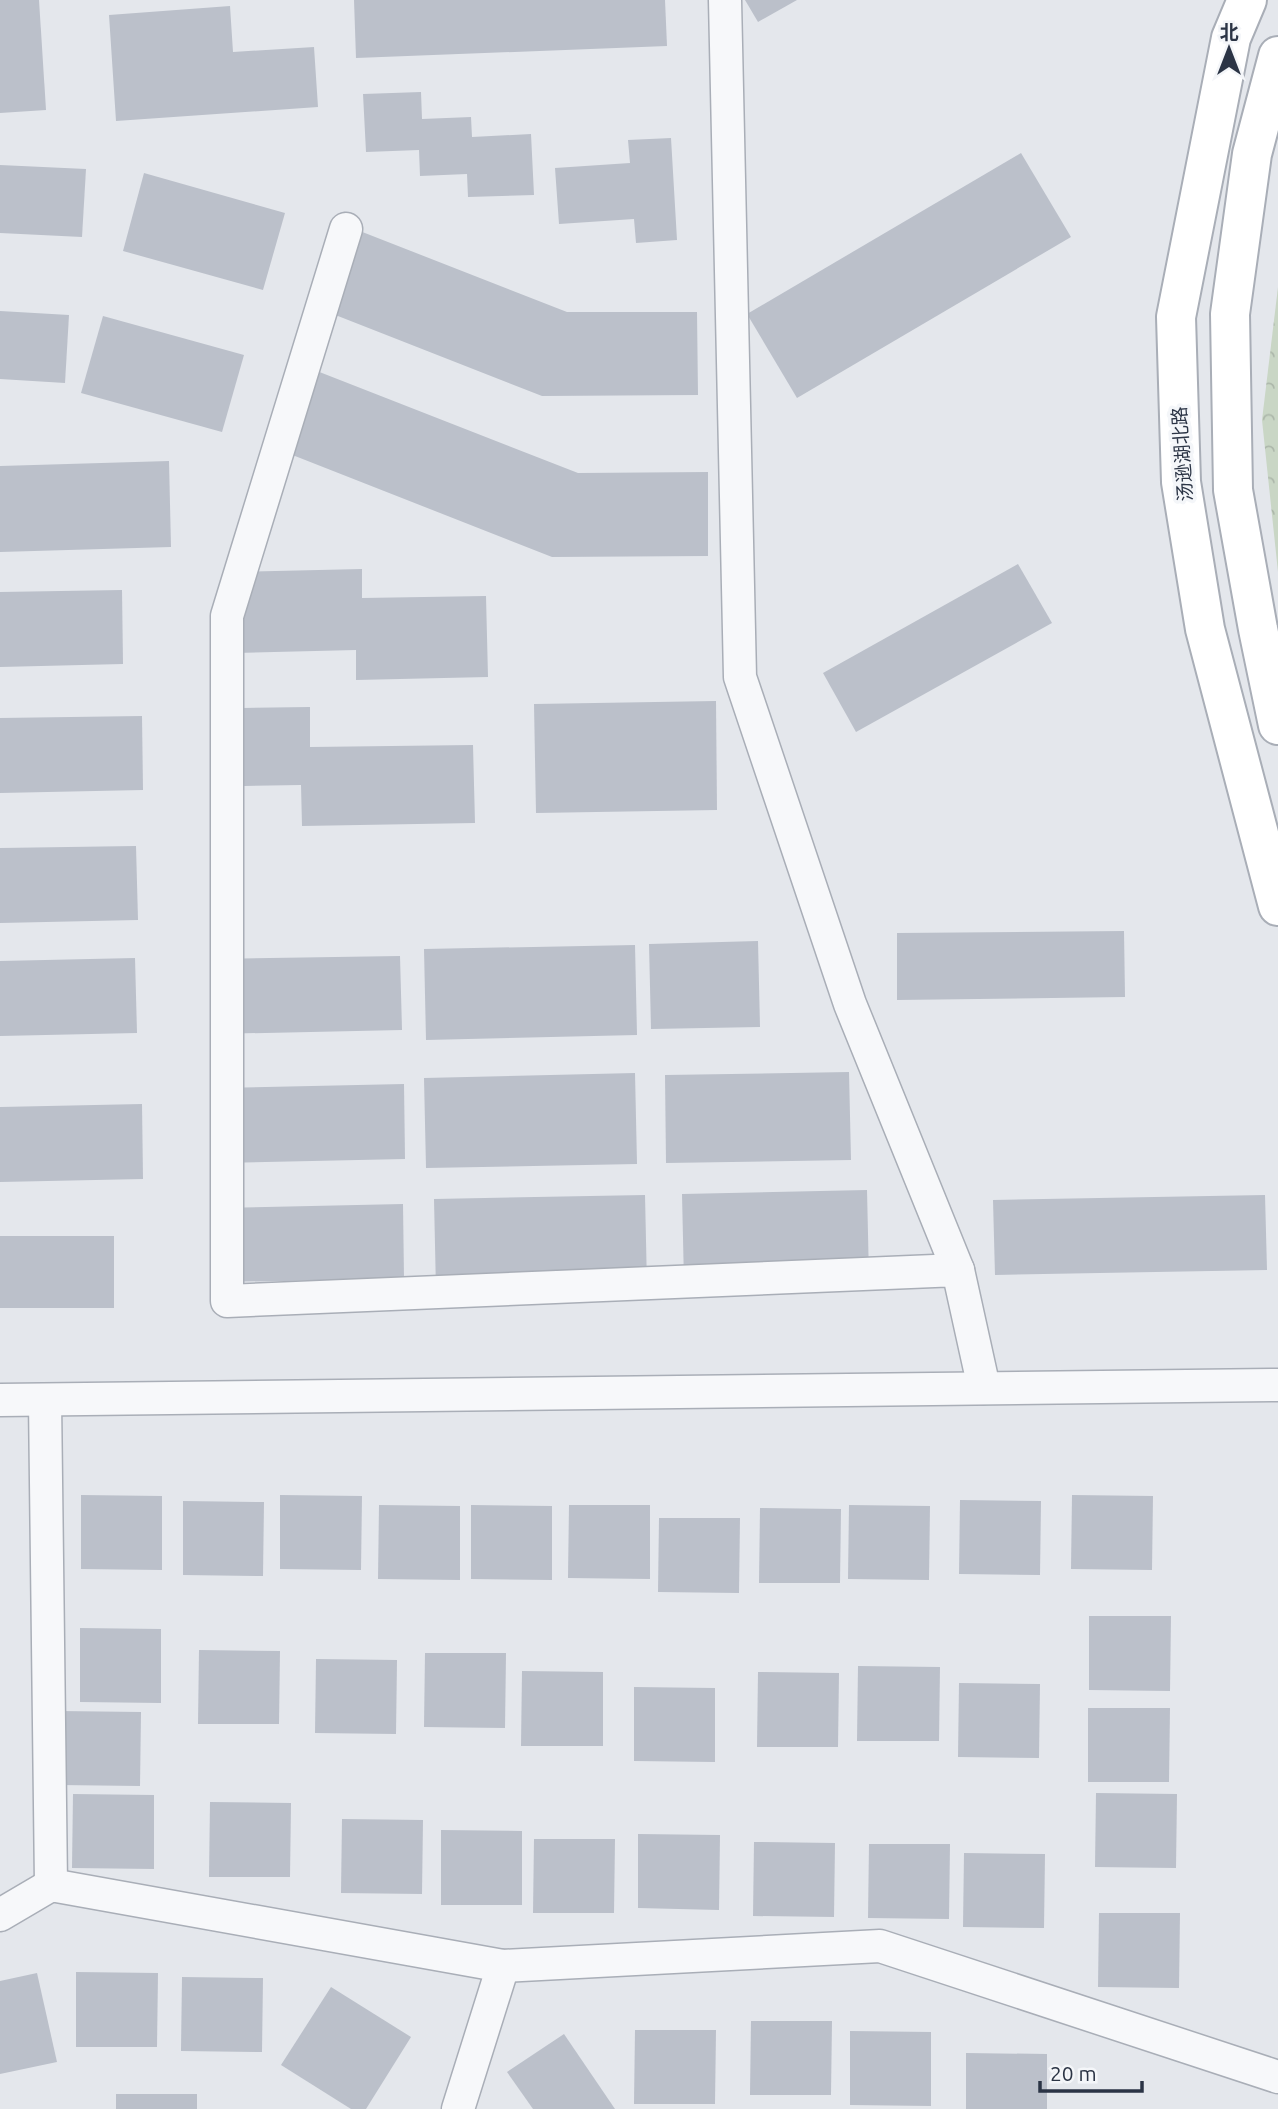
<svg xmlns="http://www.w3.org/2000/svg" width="1278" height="2109" viewBox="0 0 1278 2109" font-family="Ubuntu,'Noto Sans SC',sans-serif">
  <defs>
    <pattern id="park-crowns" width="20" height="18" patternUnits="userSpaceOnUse" patternTransform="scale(1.75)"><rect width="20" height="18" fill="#c9d6c5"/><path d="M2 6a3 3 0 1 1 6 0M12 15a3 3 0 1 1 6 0" fill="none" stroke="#adb8ab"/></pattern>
  </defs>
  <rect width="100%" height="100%" fill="#e4e7ec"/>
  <path fill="url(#park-crowns)" d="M1278,287V572L1262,420Z"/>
  <g fill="#bbc0ca">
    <path d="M0,0H39L46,110L0,113Z"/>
    <path d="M354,0H665L667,46L356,58Z"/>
    <path d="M745,0H797L758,22Z"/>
    <path d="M230,6L233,52L314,47L318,107L116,121L109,15Z"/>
    <path d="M421,92L422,119L471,117L472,137L531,134L534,195L468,197L467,174L420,176L419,150L366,152L363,94Z"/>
    <path d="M671,138L677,240L636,243L634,219L559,224L555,168L630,163L628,140Z"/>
    <path d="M1021,153L1071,237L797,398L747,314Z"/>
    <path d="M0,165L86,169L82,237L0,233Z"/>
    <path d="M144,173L285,213L263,290L123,251Z"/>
    <path d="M347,226L567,312H697L698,395L542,396L315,307Z"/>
    <path d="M0,311L69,315L65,383L0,379Z"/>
    <path d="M103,316L244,355L222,432L81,393Z"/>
    <path d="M299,364L578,473L708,472V556L552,557L267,445Z"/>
    <path d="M169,461L171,547L0,552V466Z"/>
    <path d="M1018,564L1052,623L856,732L823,673Z"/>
    <path d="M362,569V598L486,596L488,677L356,680V650L235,653L233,572Z"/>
    <path d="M122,590L123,664L0,667V592Z"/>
    <path d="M716,701L717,810L536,813L534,704Z"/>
    <path d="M310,707V747L473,745L475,823L302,826L301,785L244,786L242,708Z"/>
    <path d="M142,716L143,790L0,793V718Z"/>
    <path d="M136,846L138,920L0,923V848Z"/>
    <path d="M1124,931L1125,997L897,1000V933Z"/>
    <path d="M758,941L760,1027L651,1029L649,944Z"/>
    <path d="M635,945L637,1035L426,1040L424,949Z"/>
    <path d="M400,956L402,1030L215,1034L214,959Z"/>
    <path d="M135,958L137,1033L0,1036V961Z"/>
    <path d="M849,1072L851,1160L666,1163L665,1075Z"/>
    <path d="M635,1073L637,1164L426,1168L424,1078Z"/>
    <path d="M404,1084L405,1159L219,1163L217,1088Z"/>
    <path d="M142,1104L143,1179L0,1182V1107Z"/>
    <path d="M867,1190L869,1278L684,1282L682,1194Z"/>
    <path d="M645,1195L647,1286L436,1290L434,1199Z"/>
    <path d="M1265,1195L1267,1270L995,1275L993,1200Z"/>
    <path d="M403,1204L404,1279L217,1282L216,1208Z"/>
    <rect x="0" y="1236" width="114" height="72"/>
    <path d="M81,1495L162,1496V1570L81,1569Z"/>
    <path d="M280,1495L362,1496L361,1570L280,1569Z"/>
    <path d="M1072,1495L1153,1496L1152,1570L1071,1569Z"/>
    <path d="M960,1500L1041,1501L1040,1575L959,1574Z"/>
    <path d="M183,1501L264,1502L263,1576L183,1575Z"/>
    <path d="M379,1505L460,1506V1580L378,1579Z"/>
    <path d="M471,1505L552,1506V1580L471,1579Z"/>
    <path d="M569,1505H650V1579L568,1578Z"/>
    <path d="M849,1505L930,1506L929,1580L848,1579Z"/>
    <path d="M760,1508L841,1509L840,1583H759Z"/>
    <path d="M659,1518H740L739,1593L658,1592Z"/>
    <path d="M1089,1616H1171L1170,1691L1089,1690Z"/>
    <path d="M80,1628L161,1629V1703L80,1702Z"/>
    <path d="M199,1650L280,1651L279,1724H198Z"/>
    <path d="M425,1653H506L505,1728L424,1727Z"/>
    <path d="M316,1659L397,1660L396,1734L315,1733Z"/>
    <path d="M858,1666L940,1667L939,1741H857Z"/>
    <path d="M522,1671L603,1672V1746H521Z"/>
    <path d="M758,1672L839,1673L838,1747H757Z"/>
    <path d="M959,1683L1040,1684L1039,1758L958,1757Z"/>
    <path d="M634,1687L715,1688V1762L634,1761Z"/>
    <path d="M1088,1708H1170L1169,1782H1088Z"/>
    <path d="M59,1711L141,1712L140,1786L59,1785Z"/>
    <path d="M1096,1793L1177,1794L1176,1868L1095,1867Z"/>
    <path d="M73,1794L154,1795V1869L72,1868Z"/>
    <path d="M210,1802L291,1803L290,1877H209Z"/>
    <path d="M342,1819L423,1820L422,1894L341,1893Z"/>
    <path d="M441,1830L522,1831V1905H441Z"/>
    <path d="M638,1834L720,1835L719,1910L638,1908Z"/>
    <path d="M534,1839H615L614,1913H533Z"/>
    <path d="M754,1842L835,1843L834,1917L753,1916Z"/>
    <path d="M869,1844H950L949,1919L868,1918Z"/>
    <path d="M964,1853L1045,1854L1044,1928L963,1927Z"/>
    <path d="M1099,1913H1180L1179,1988L1098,1987Z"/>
    <path d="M76,1972L158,1973L157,2047H76Z"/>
    <path d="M37,1973L57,2062L0,2074V1981Z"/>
    <path d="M182,1977L263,1978L262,2052L181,2051Z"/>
    <path d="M331,1987L411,2037L366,2109H351L281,2065Z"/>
    <path d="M751,2021H832L831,2095H750Z"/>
    <path d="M635,2030H716L715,2104H634Z"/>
    <path d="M850,2031L931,2032V2106L850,2105Z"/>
    <path d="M564,2034L615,2109H533L507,2072Z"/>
    <path d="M966,2053L1047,2054V2109H966Z"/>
    <rect x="116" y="2094" width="81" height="15"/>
  </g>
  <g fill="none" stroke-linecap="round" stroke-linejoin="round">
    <g stroke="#a9aeb7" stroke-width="35">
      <g id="street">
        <path d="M725,0L740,677L850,1004L958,1270"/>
        <path d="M346,229L227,616V1301L958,1270L984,1388"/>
        <path d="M0,1400L1278,1385"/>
        <path d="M45,1400L51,1885"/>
        <path d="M0,1915L51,1885L503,1966L880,1946L1278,2077"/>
        <path d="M458,2109L503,1966"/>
      </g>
    </g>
    <g stroke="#a9aeb7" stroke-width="42">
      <g id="secondary">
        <path d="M1247,0L1231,38L1176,317L1181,482L1205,629L1278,906"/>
        <path d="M1278,56L1252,154L1230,314L1233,490L1258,629L1278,725"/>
      </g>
    </g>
    <use href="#street" stroke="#f7f8fa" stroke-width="32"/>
    <use href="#secondary" stroke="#fff" stroke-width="38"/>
  </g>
  <g text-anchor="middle" stroke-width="7" stroke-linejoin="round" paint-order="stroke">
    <g font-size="19" fill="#2b3445" stroke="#f4f6f9">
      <text transform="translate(1182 454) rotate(-94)" y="7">汤逊湖北路</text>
    </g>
  </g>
  <g transform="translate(1229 49)" stroke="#f4f6f9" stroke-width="5" paint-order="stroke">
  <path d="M0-5L12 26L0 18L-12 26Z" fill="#2b3445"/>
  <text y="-10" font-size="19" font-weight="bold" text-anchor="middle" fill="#2b3445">北</text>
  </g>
  <path d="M1040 2081v10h102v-10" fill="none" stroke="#2b3445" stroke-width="3.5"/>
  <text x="1050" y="2081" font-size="21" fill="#2b3445" stroke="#f4f6f9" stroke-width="5" paint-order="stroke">20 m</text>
</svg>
